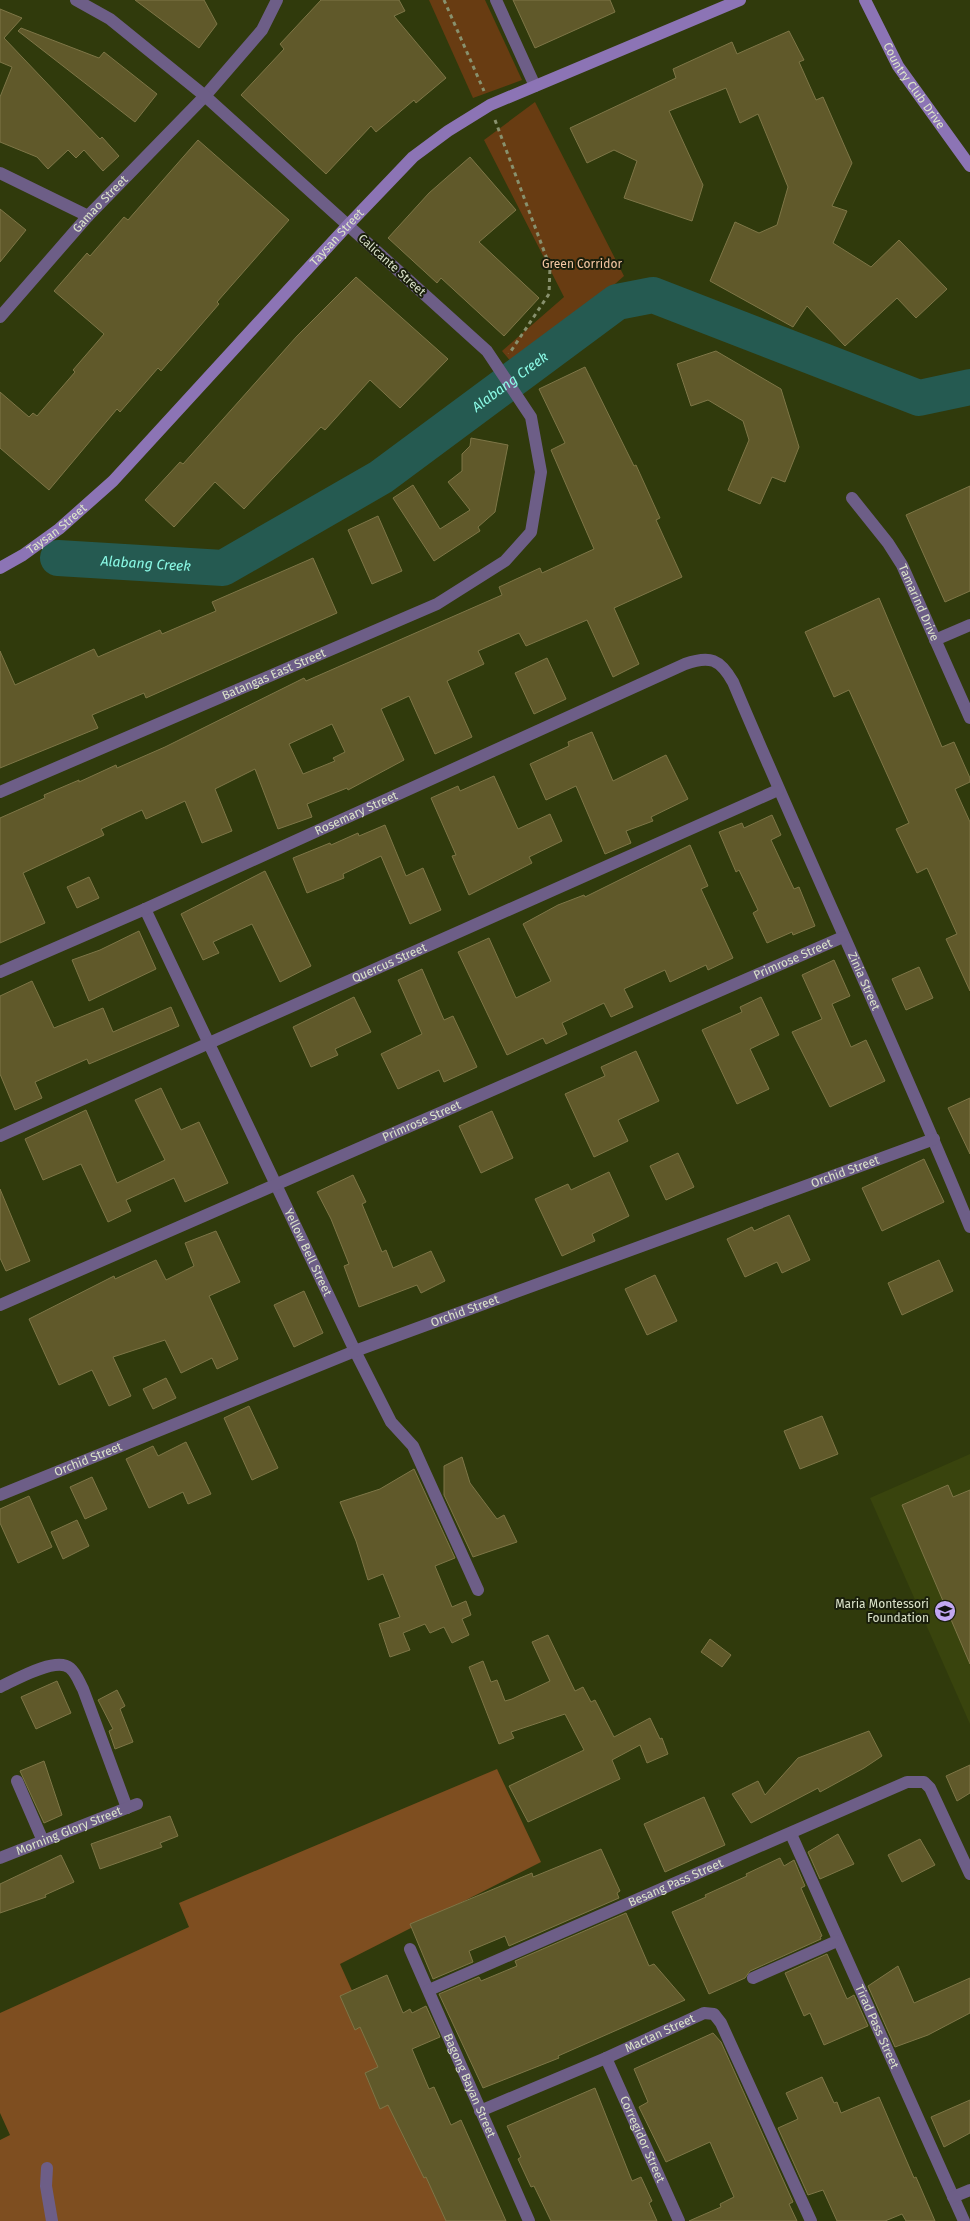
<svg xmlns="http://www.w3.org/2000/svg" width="970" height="2221" viewBox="0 0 970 2221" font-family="'Fira Sans',sans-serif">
  <rect width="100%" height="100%" fill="#303a0c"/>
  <path fill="#39440d" d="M970,1454V1724L870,1498Z"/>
  <g fill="#683c12">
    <path d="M429,0H485L522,80L473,98Z"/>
    <path d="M535,102L624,276L518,370L502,351L564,297L484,140Z"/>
  </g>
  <path fill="#7e4e20" d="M497,1769L541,1862L340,1964L456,2221H0V2140L10,2135L0,2113V2013L189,1927L179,1903Z"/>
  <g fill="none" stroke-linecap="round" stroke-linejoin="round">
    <path stroke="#255a51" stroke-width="36" id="s1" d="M58,558L223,568L381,477L617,302L653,295L919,398L970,387"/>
  </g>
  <g fill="#60592a" stroke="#7e7647" fill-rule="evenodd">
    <path d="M135,0H204L217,24L199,48Z"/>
    <path d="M321,0H399L405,11L394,16L446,78L416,103L414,100L376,132L371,126L326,174L241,95L284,49L280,44Z"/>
    <path d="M513,0H610L615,12L535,48Z"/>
    <path d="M0,9L22,18L4,38L100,139L102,137L119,156L103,171L84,150L76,158L68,150L48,169L37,157L0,142V97L12,67L0,62Z"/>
    <path d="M21,28L99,58L104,52L157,94L135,122L18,31Z"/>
    <path d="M789,31L804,60L799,62L816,100L823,97L852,163L832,206L847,211L833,243L871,267L899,240L947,289L916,318L897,298L845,346L807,306L793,327L710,281L735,222L759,233L777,225L788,187L758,114L740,123L726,88L669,111L703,185L692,221L624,198L637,161L614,150L587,163L570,128L676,78L673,69L732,42L737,54Z"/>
    <path d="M198,140L289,220L217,302L219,304L161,371L158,368L120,412L117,409L49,490L0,448V392L29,417L33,413L37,416L75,372L73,370L104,334L54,291L87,253L90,256L124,217L128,220Z"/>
    <path d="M470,157L516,210L479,242L539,298L504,336L441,278L437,283L388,238L429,193Z"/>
    <path d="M0,209L26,230L0,262Z"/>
    <path d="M356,277L448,359L400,408L370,380L325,430L321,427L244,509L215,482L174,527L145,500L180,462L183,464L297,336Z"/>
    <path d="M716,351L781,389L799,447L785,482L772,477L760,504L728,490L749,440L743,421L708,400L691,406L677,364Z"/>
    <path d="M585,367L634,466L636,465L660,518L656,520L682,577L614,608L639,664L613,677L587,620L526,646L519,633L478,651L484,664L447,681L472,737L435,754L409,696L381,709L404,760L348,790L347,788L307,804L312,817L278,829L255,769L215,789L232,831L202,843L185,801L146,819L142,810L101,829L104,835L23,873L45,923L0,943V818L45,798L44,795L79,780V782L116,765L117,768L165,747L304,678L306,681L502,595L499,587L540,568L542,573L594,549L551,450L565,443L539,389ZM332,724L345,752L333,758L335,761L303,774L289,744Z"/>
    <path d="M471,438L508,445L495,512L478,527L480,531L434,561L393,498L413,485L440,529L470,510L448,482L462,471V454L470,446Z"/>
    <path d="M970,486V591L945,602L906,515Z"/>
    <path d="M378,516L402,571L372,584L348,530Z"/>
    <path d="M313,558L337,613L146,698L144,693L92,715L98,728L0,768V651L15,685L94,649L98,657L160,630L162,634L216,611L212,602Z"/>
    <path d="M879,598L942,747L954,742L970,778V782L955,789L970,822V991L946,939L957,934L927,868L917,873L896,829L909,823L849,690L834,697L805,632Z"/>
    <path d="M547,658L566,699L534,714L515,673Z"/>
    <path d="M592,732L613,781L666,755L688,799L651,817L653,821L626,831L631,843L605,854L576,786L546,800L530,764L569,746L568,742Z"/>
    <path d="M494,776L518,829L550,814L562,841L529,857L532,863L469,895L452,856L456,855L431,798L458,786L460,791Z"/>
    <path d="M772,815L781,835L771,840L794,889L799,887L815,926L793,935L792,932L767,943L753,913L758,910L739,870L736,872L719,832L742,823L744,828Z"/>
    <path d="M385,825L406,876L423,868L441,910L410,924L381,856L343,874L344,878L307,893L293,858L330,843L331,845L358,833L359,836Z"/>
    <path d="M690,845L708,886L701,889L733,958L708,970L706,965L670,982L665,970L624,989L633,1007L611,1017L604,1003L562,1023L567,1034L546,1044L543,1038L507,1055L458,952L489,938L516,998L551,981L523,924L558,905L584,895L585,897Z"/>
    <path d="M265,871L311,966L280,982L252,924L213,942L219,953L203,960L181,914Z"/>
    <path d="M89,877L99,898L77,908L67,887Z"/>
    <path d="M139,931L156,969L89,1001L72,960L100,950Z"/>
    <path d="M834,960L850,996L832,1004L851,1047L866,1040L885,1081L830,1107L792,1032L822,1019L802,975Z"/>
    <path d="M919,967L933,998L906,1010L892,979Z"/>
    <path d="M422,969L444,1020L453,1016L477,1067L444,1082L439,1070L398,1089L381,1054L422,1034L398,980Z"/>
    <path d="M32,981L54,1028L103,1008L113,1032L171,1007L179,1026L89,1064L87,1059L35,1082L42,1098L15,1110L0,1074V996Z"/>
    <path d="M354,997L371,1032L335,1049L338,1055L311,1067L293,1027Z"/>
    <path d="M761,997L779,1035L750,1049L769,1089L737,1104L702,1030L742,1012L740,1007Z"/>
    <path d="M636,1051L659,1101L618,1120L628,1141L594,1157L565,1094L605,1076L601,1067Z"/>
    <path d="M161,1088L181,1130L199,1122L228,1183L185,1202L174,1178L126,1200L131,1211L108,1222L81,1164L43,1180L25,1139L86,1110L117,1183L165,1160L135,1100Z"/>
    <path d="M970,1098V1154L948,1108Z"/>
    <path d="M492,1111L513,1158L481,1173L459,1126Z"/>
    <path d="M678,1153L694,1187L666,1200L650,1166Z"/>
    <path d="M924,1159L944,1202L882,1231L862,1188Z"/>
    <path d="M609,1172L629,1216L592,1234L595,1241L562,1256L535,1199L568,1184L571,1190Z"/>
    <path d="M353,1175L366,1202L362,1204L382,1252L386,1250L393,1268L431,1251L445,1281L421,1293L417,1285L359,1307L344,1266L349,1264L331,1219L317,1192Z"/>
    <path d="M0,1189L30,1261L6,1271L0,1258Z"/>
    <path d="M789,1215L810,1260L782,1273L777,1262L745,1277L727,1239L752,1227L754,1231Z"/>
    <path d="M216,1231L240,1282L209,1296L238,1359L217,1369L212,1358L181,1373L165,1340L113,1357L131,1396L109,1406L92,1370L59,1385L29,1319L114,1276L115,1279L156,1260L166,1280L194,1266L185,1243Z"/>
    <path d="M939,1260L953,1291L902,1315L888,1283Z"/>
    <path d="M655,1275L677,1321L647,1335L625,1289Z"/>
    <path d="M304,1291L323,1333L294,1347L274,1305Z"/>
    <path d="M166,1378L176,1398L153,1409L143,1389Z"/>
    <path d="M249,1406L278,1468L252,1480L224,1418Z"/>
    <path d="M822,1416L838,1454L800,1469L784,1431Z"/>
    <path d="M186,1442L211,1494L188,1504L183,1492L149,1508L126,1459L153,1446L158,1456Z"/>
    <path d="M462,1457L470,1483L497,1519L504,1515L517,1542L473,1557L444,1495V1466Z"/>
    <path d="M414,1469L455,1558L435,1566L452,1607L466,1601L471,1615L462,1619L469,1635L452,1643L444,1627L430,1633L425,1624L403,1633L410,1650L390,1657L379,1624L400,1617L383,1574L368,1580L356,1541L340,1502L380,1489Z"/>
    <path d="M92,1477L107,1509L85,1519L70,1487Z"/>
    <path d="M948,1485L953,1497L970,1490V1664L902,1505Z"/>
    <path d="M29,1496L52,1547L18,1563L0,1523V1509Z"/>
    <path d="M77,1520L89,1546L63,1559L51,1532Z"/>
    <path d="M548,1635L575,1691L583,1687L591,1702L595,1700L614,1737L650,1718L660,1739L662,1738L668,1754L647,1763L640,1745L612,1760L620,1779L528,1822L509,1786L584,1750L565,1714L511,1732L514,1738L499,1744L469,1667L483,1661L491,1682L497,1680L505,1701L512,1699L550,1681L532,1642Z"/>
    <path d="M710,1639L731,1655L722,1667L701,1652Z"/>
    <path d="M57,1681L71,1713L36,1729L21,1697Z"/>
    <path d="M117,1690L125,1706L120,1709L133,1742L115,1749L109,1731L113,1729L98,1700Z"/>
    <path d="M869,1731L882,1756L864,1768L820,1792L818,1788L751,1823L732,1794L758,1781L765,1795L798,1758Z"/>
    <path d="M44,1761L62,1815L44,1823L20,1771Z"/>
    <path d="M970,1765V1793L957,1801L946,1776Z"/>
    <path d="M704,1797L725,1845L665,1872L644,1824Z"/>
    <path d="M170,1816L178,1836L160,1843L162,1847L100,1869L91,1844Z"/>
    <path d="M838,1834L854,1864L820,1879L808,1852Z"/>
    <path d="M920,1839L935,1865L902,1882L888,1855Z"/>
    <path d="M601,1849L620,1891L617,1893L619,1898L509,1946L505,1936L469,1951L473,1962L433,1979L410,1924L532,1873L533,1877Z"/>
    <path d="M61,1855L74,1882L45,1895L46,1897L0,1913V1884Z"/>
    <path d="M780,1858L784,1866L794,1860L805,1886L801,1888L822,1936L820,1937L821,1939L750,1971L745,1978L709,1994L672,1912L706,1897L705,1895L747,1876L746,1874Z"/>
    <path d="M626,1913L649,1966L654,1964L685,2000L558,2056L559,2058L483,2088L439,1994L479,1977L481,1981L517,1966L515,1961Z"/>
    <path d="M827,1954L847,1999L854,1995L868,2026L824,2045L810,2013L804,2016L785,1973Z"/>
    <path d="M898,1966L914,2003L970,1978V2013L928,2035L895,2047L868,1986Z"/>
    <path d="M387,1975L403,2013L410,2009L412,2013L426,2006L440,2037L412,2049L429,2089L434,2087L451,2125L461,2120L506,2221H446L426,2177L424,2178L388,2105L380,2109L365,2073L378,2067L360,2027L355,2030L340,1996Z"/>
    <path d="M713,2033L721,2042L793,2202L789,2204L797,2221H689L721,2207L720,2204L734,2197L710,2142L666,2162L639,2107L648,2102L634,2069Z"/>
    <path d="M822,2077L834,2103L837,2102L841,2113L879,2097L914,2178L916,2177L935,2221H906L902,2214L885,2221H837L823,2190L808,2195L778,2128L798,2119L786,2093Z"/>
    <path d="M595,2088L632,2181L641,2177L652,2201L649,2203L657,2221H551L534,2186L531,2187L518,2159L521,2157L507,2126Z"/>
    <path d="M970,2100V2133L944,2147L931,2117Z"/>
  </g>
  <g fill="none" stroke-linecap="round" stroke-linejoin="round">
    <g stroke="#88916e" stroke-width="3" stroke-dasharray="4 4" stroke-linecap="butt">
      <path d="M444,0L484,91"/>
      <path d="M495,120L550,267L549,294L509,354"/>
    </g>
    <g stroke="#6d5e87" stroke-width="12">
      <path d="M496,0L535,86"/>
      <path d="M0,173L88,216"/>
      <path id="s2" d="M0,317L88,216L205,96L262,30L277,0"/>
      <path id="s3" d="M852,498L888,543L902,565L970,718"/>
      <path d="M935,640L970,625"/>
      <path id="s4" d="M0,792L437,604L505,561L531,532L541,472L531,417L487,351L205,96L110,19L76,0"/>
      <path id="s5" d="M145,909L355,1351L391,1422L413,1446L478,1590"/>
      <path id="s6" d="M0,972L145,909L685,664C710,655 720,659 733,682C810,865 895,1044 970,1227"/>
      <path id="s7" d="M0,1136L778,790"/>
      <path id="s8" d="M0,1305L843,937"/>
      <path id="s9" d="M0,1495L355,1351L934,1139"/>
      <path d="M0,1687C15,1680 56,1656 70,1668C77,1674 79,1682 83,1689L127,1808"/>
      <path d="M17,1781L43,1841"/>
      <path id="s10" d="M791,1834L964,2221"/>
      <path id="s11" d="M0,1858L137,1804"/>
      <path id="s12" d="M410,1949L529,2221"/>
      <path d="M753,1978L837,1941"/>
      <path id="s13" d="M429,1990L907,1782H924L930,1788L970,1874"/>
      <path id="s14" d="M606,2058L679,2221"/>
      <path id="s15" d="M480,2111L606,2058L704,2013L714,2014L721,2023L811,2221"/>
      <path d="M47,2168L46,2186L52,2221"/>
      <path d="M953,2197L970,2190"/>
    </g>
    <g stroke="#8c74b5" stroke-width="12">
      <path id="s16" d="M865,0L898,66L970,166"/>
      <path id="s17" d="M0,568L23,555L59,529L113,481L348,225L413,157L448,131L490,105L740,0"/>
    </g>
  </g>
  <defs>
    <g id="school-disc" transform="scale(1.125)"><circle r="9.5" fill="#c2a7f2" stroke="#1a1f0c"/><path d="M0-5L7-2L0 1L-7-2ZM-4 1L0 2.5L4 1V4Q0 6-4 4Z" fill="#111"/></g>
  </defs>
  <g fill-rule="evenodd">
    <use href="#school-disc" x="945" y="1611"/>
  </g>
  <g text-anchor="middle" stroke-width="4" stroke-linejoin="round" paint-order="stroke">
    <g font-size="12" fill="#dbe3ca" stroke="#1a1f0c">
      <text dy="4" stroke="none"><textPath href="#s16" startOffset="99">Country Club Drive</textPath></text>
      <text dy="4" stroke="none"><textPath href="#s2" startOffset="151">Gamao Street</textPath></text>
      <text dy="4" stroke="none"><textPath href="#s17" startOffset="474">Taysan Street</textPath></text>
      <text transform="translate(392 265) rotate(42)" y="4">Calicante Street</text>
      <text dy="4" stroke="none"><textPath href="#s17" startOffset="69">Taysan Street</textPath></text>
      <text dy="4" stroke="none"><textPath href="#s3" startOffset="125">Tamarind Drive</textPath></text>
      <text dy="4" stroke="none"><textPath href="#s4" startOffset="298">Batangas East Street</textPath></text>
      <text dy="4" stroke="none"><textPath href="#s6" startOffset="390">Rosemary Street</textPath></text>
      <text dy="4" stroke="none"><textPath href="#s8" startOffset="865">Primrose Street</textPath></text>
      <text dy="4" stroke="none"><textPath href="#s7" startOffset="426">Quercus Street</textPath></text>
      <text dy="4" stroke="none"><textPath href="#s6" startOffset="1136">Zinia Street</textPath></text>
      <text dy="4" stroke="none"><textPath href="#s8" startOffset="460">Primrose Street</textPath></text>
      <text dy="4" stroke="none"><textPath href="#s9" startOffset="905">Orchid Street</textPath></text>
      <text dy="4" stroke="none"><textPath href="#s5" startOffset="380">Yellow Bell Street</textPath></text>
      <text dy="4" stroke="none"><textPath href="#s9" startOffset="500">Orchid Street</textPath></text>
      <text dy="4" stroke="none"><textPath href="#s9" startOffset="95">Orchid Street</textPath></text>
      <text dy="4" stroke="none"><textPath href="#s11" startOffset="74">Morning Glory Street</textPath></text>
      <text dy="4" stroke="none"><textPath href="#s13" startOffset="269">Besang Pass Street</textPath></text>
      <text dy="4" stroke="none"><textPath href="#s10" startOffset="211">Tirad Pass Street</textPath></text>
      <text dy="4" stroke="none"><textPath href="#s15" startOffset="196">Mactan Street</textPath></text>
      <text dy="4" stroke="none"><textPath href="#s12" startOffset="149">Bagong Bayan Street</textPath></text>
      <text dy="4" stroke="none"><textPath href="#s14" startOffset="89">Corregidor Street</textPath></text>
    </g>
    <g font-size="12" fill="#f5c7a3" stroke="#1a1f0c">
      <text x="582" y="268">Green Corridor</text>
    </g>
    <g font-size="12" fill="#dbe3ca" stroke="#1a1f0c" text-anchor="end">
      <text x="929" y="1608">Maria Montessori<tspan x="929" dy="14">Foundation</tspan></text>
    </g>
    <g font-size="14" font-style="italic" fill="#8bfae6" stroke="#1a1f0c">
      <text dy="5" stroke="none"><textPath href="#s1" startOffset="508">Alabang Creek</textPath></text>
      <text dy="5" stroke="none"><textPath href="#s1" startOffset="88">Alabang Creek</textPath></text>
    </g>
  </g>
</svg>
